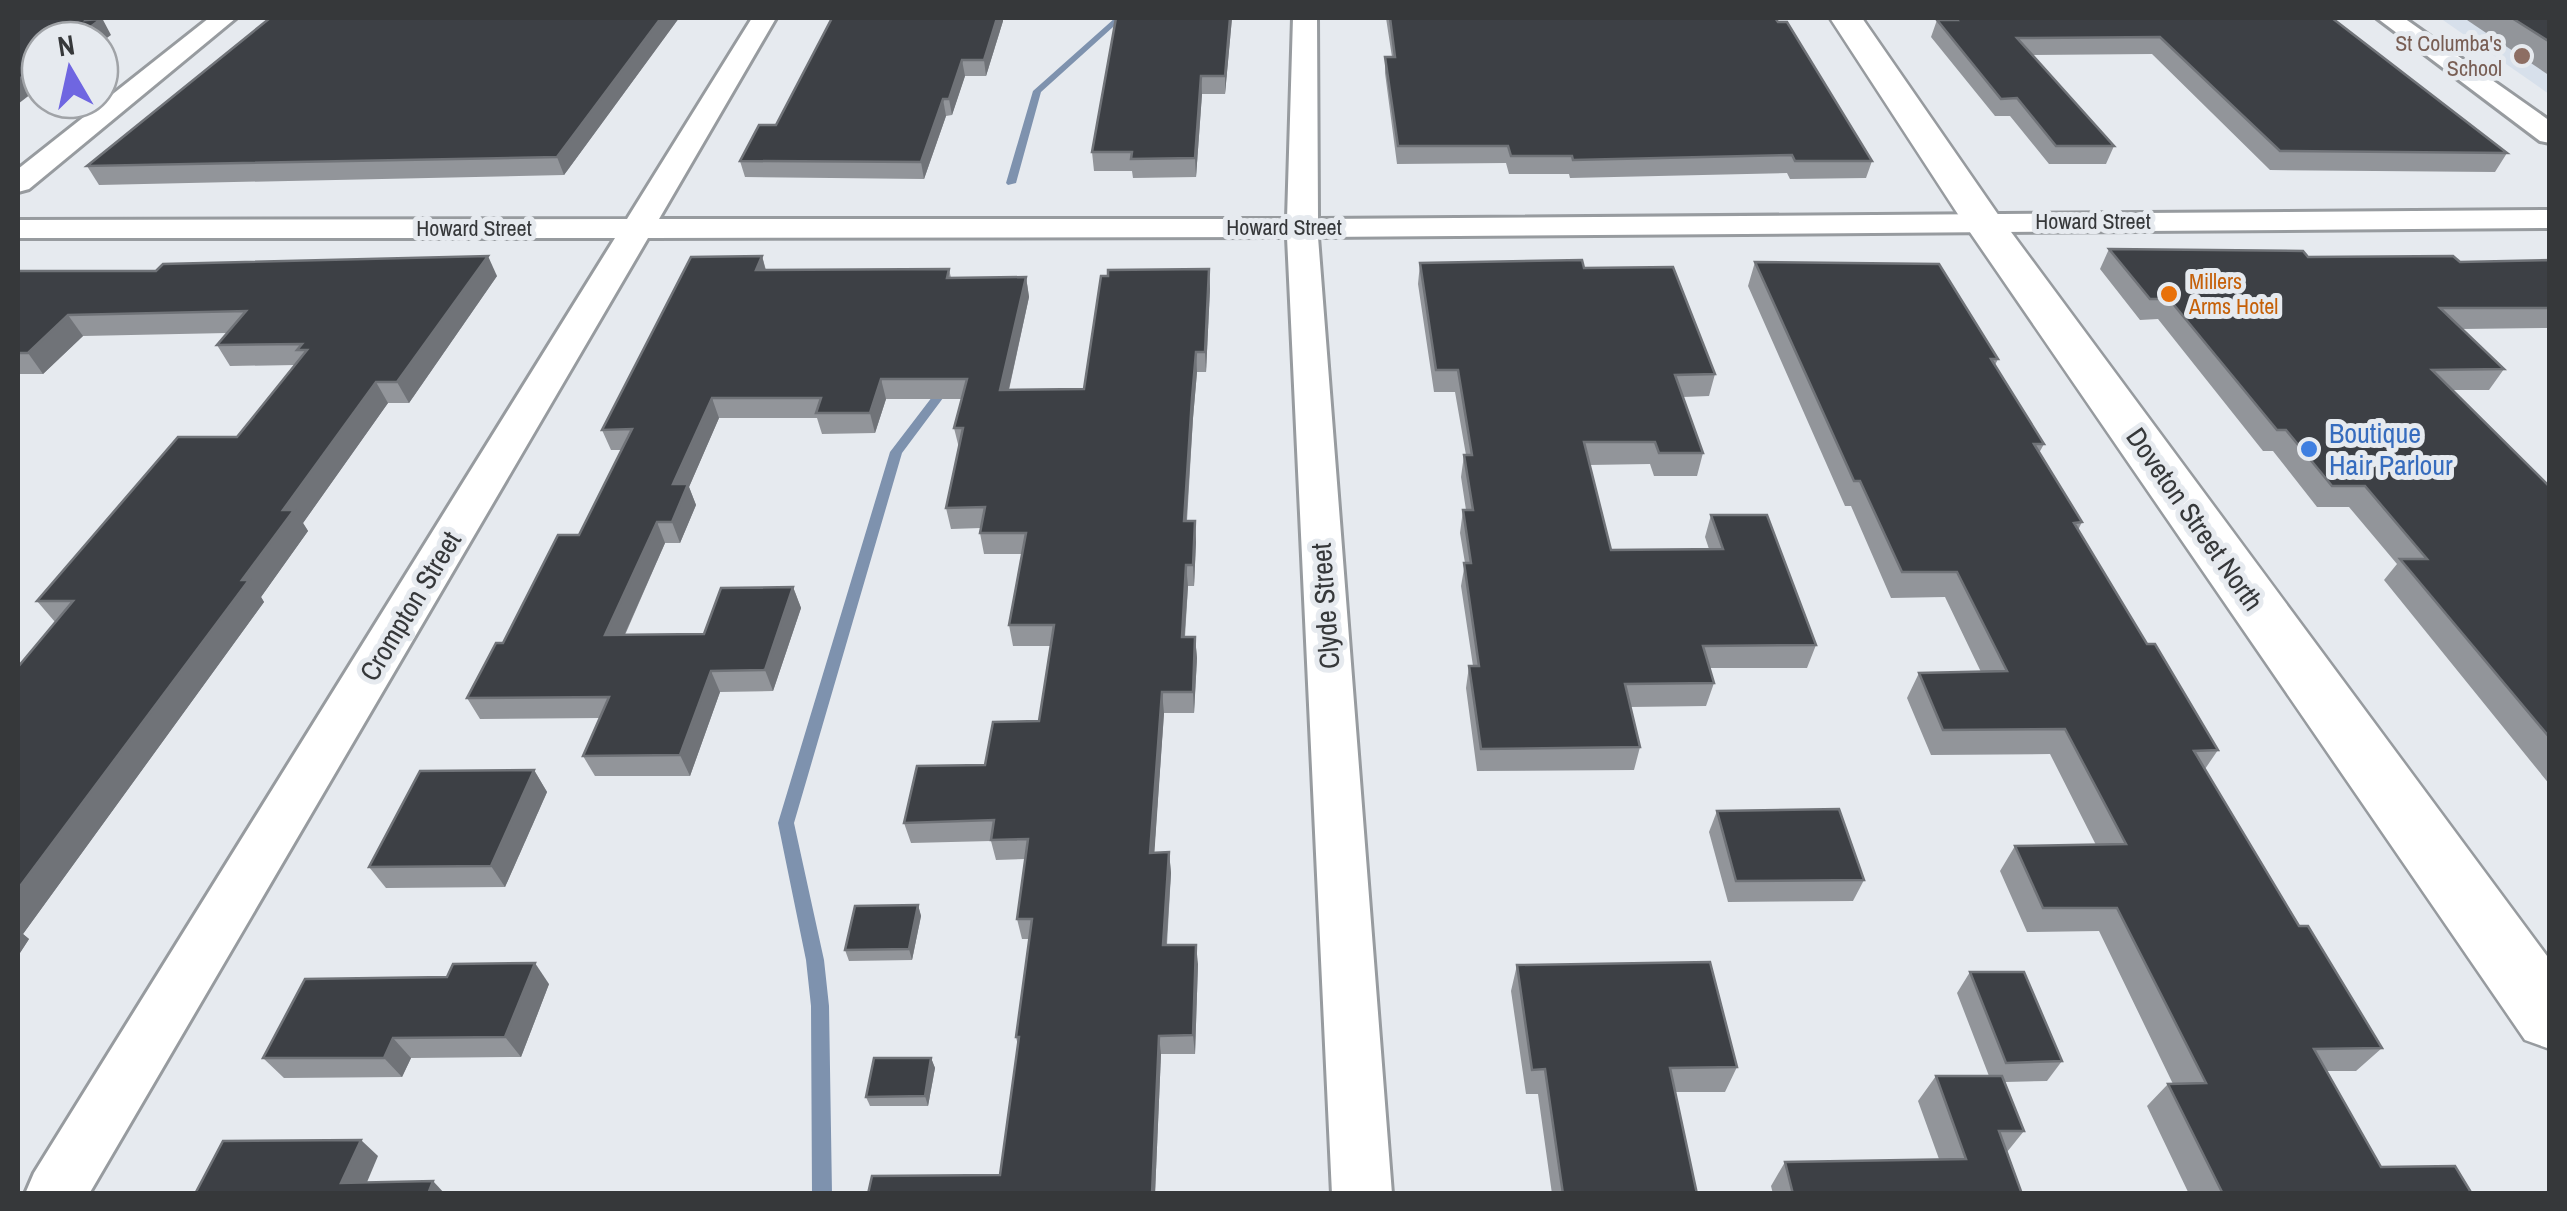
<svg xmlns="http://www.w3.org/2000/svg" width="2567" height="1211" viewBox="0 0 2567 1211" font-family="'Archivo Narrow',sans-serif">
  <rect width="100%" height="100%" fill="#e6eaef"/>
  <path fill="#d7e0eb" d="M2440,18H2549V94Z"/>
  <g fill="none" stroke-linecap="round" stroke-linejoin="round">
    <g fill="#7e92ae" fill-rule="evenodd">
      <path d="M1115,18H1123L1041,92L1016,183L1008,185L1006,183L1033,91Z"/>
      <path d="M946,383L952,386L902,453L794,823L824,960L829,1006L832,1194H812L811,1006L806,960L778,823L890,452L942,384Z"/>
    </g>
    <g stroke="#979b9f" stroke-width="6">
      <g id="minor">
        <path d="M209,18H236L29,189L18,192V169Z"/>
        <path d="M752,18H776L659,219H1287L1293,18H1317L1318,219L2550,210V228L1318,237L1392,1194H1332L1287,237L648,238L89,1194H25L34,1173L615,238H18V220L627,219Z"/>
        <path d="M2377,18H2404L2550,121V143L2540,141Z"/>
      </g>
    </g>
    <g stroke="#979b9f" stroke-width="5">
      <path id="secondary" d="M1830,18H1862L1997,213L2550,960V1049L2525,1040L1963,222Z"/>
    </g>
    <use href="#minor" fill="#fff" fill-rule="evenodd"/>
    <use href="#secondary" fill="#fff" fill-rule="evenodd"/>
  </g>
  <g fill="#92959a">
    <path d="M270,18H679L564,175L99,185L87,166Z"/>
    <path d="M832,18H1003V21L986,76H965L952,115L946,116L924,179L745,177L740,161L776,125Z"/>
    <path d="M1232,18L1225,94H1202L1196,177L1133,178L1132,171H1094L1092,152L1164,19Z"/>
    <path d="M1386,18H1775L1872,161L1866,178L1790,179L1787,173L1570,178L1569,174H1509L1506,163L1397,164L1385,73V57H1392Z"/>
    <path d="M1936,18H2332L2507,153L2495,172L2270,170L2152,54L2032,55L2114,146L2106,164H2049L2010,116H1995L1931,37L1937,20H1938Z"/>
    <path d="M2464,18H2550V76Z"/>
    <path d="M2109,249L2460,262L2550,260V328L2462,329L2504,369L2489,390H2453L2550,487V785L2384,580L2397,564L2349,507H2317L2273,451H2263L2158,319L2140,320L2100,269Z"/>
    <path d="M762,256L766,270L949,269L951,278L1026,277L1029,297L1009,390L1084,389L1209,269L1210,289L1206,372H1197L1193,418L1187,521H1195L1196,542L1194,586H1188L1185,637H1195L1197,658L1194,713H1164L1154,853L1169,852L1171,873L1167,945L1198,964L1195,1054H1161L1155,1194H868L1000,1175L1018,1046L1016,1037L1029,939H1022L1017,919L1026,859L996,860L991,841L911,843L904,823L985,765L1039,721L1051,646H1013L1009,625L1022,554H984L980,533L981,528L951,529L946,508L959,448L954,428L962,399H886L875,433L822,434L817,418H719L689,487L696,505L680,543H665L625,635L704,634L793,587L801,608L773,691L720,692L690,776H595L583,756L600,718L480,719L467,698L503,643L579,535L622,450H611L602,430Z"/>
    <path d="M1755,262L1998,359L1995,365L2044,444L2039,453L2082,522L2078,530L2147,644L2218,750L2205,769L2299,926L2382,1048L2356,1071H2327L2381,1167L2472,1194H2189L2147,1106L2168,1084H2173L2099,931L2027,932L2000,871L2015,846L2096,845L2050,754L1931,755L1907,698L1919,673L1981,672L1945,597L1891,598L1851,506H1845L1748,286Z"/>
    <path d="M1420,263L1584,268L1715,374L1709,396L1683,397L1703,453L1697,476H1654L1650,464L1589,465L1611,550L1709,549L1705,537L1711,515L1816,645L1807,668H1709L1714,683L1706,706L1630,707L1640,747L1634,770L1477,771L1466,688L1469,666H1473L1461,586L1465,563L1460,533L1463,510H1466L1461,477L1464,455H1466L1455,392H1434L1418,284Z"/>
    <path d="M18,271L497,276L409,403H388L303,523L308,531L261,597L264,602L23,934L29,939L18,956L55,622L37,601L237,437L295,365L230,366L217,345L227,333L83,336L43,374H18Z"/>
    <path d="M534,770L547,792L505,887L386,888L369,867Z"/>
    <path d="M1717,811L1864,880L1853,901L1728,902L1709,832Z"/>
    <path d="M918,905L921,916L912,960L849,961L845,950Z"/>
    <path d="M1517,965L1737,1067L1725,1092H1675L1697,1194H1552L1538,1094H1526L1511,991Z"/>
    <path d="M1970,972L2062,1061L2047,1081L2005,1082L2024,1131L2007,1152L2022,1194H1773L1771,1186L1785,1162L1939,1159L1918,1101L1936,1076H1989L1957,993Z"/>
    <path d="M447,977L549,984L521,1057L411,1058L402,1077L284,1078L263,1058Z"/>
    <path d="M931,1058L935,1068L928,1106H870L866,1097Z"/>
  </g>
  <g fill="#707378">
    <path d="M88,18H102L111,35L100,43V40H73Z"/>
    <path d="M661,18H679L564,175L557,157Z"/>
    <path d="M997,18H1003V21L986,76L984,60Z"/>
    <path d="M1230,18H1232L1225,94V76Z"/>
    <path d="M962,60L965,76L952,115L949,99Z"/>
    <path d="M40,63V87L18,104V80Z"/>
    <path d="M1201,76L1202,94L1196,177L1195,158Z"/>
    <path d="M943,99L946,116L924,179L921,162Z"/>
    <path d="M488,256L497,276L409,403L397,382Z"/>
    <path d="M762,256L767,276L756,270Z"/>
    <path d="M1209,269L1210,289L1206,372L1205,352Z"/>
    <path d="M1026,277L1029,297L1004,411L1000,390Z"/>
    <path d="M68,315L83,336L43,374L28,353Z"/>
    <path d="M1196,352L1197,372L1193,418L1185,542L1184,521L1192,398Z"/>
    <path d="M881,379L886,399L875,433L870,413Z"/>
    <path d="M376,382L388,403L303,523L308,531L261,597L264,602L23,934L29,939L18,956V889L242,580L283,510Z"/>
    <path d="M712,398L719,418L689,487L696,505L680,543L672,522L673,484Z"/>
    <path d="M1195,521L1196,542L1194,586L1193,565Z"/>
    <path d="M657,522L665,543L615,656L605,635Z"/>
    <path d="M1186,565L1188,586L1183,658L1182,637Z"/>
    <path d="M793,587L801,608L773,691L765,670Z"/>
    <path d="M1195,637L1197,658L1194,713L1193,692Z"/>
    <path d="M711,671L720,692L690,776L680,755Z"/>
    <path d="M1162,692L1164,713L1153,873L1150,853Z"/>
    <path d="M534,770L547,792L505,887L491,866Z"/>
    <path d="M1169,852L1171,873L1165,965L1163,945Z"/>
    <path d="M918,905L921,916L912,960L909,949Z"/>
    <path d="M1196,945L1198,964L1195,1054L1193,1035Z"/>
    <path d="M535,963L549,984L521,1057L505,1037Z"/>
    <path d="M1159,1036L1161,1054L1155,1194H1152Z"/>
    <path d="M393,1038L411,1058L402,1077L384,1058Z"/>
    <path d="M931,1058L935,1068L928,1106L925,1096Z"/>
    <path d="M361,1140L378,1156L362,1194L341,1183Z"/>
    <path d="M433,1181L445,1194H428Z"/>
  </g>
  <g fill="#3d4045" stroke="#707378" stroke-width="2.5">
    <path d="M18,18H88L86,20L101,19L73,40H40V63L18,80Z"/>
    <path d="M270,18H661L557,157L87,166Z"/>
    <path d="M832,18H997L984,60H962L949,99H943L921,162L740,161L759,125H776Z"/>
    <path d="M1116,18H1230L1225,76H1201L1195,158L1131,159L1132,152H1092Z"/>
    <path d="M1390,18H1775L1778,22H1787L1872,161H1795L1792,155L1573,160L1572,156H1511L1508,146H1398L1385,57H1395Z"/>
    <path d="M1955,18H2332L2507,153L2280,151L2160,37L2017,38L2114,146H2056L2017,98L2001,99L1937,20H1957Z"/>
    <path d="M2512,18H2550V42Z"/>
    <path d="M2109,249L2303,251L2308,257L2453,256L2460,262L2550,260V308H2440L2504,369L2432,370L2550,487V738L2400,559H2427L2365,486H2332L2286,430H2277L2169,299H2150Z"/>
    <path d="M488,256L397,382H376L283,510H294L242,580H249L18,889V667L73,601H37L178,437H237L307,350H297L302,344L217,345L246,311L68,315L28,353H18V271H156L163,264Z"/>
    <path d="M762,256L756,270L949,269L947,278L1026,277L1000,390L1084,389L1101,276H1108V270L1209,269L1205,352H1196L1192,398L1184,521H1195L1193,565H1186L1182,637H1195L1193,692H1162L1150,853L1169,852L1163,945H1196L1193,1035L1159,1036L1152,1194H868L872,1176L1000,1175L1019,1037H1016L1032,919H1017L1028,839L991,840L994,820L904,823L917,766L985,765L993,722L1039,721L1054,625H1009L1026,533H980L985,507L946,508L963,428H954L967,379H881L870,413H816L821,398H712L673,484H688L672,522H657L605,635L704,634L721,588L793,587L765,670L711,671L680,755L583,756L609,697L467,698L496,643H503L558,535H579L632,429L602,430L691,257Z"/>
    <path d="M1582,260L1584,268L1673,267L1715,374L1675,375L1703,453H1659L1655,442H1584L1611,550L1723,549L1711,515H1767L1816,645L1703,646L1714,683L1625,684L1640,747L1481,749L1469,666H1479L1464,563H1471L1463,510H1473L1464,455H1472L1458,370H1436L1420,263Z"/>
    <path d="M1755,262L1939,264L1998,359H1991L2044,444H2034L2082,522L2074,523L2147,644H2155L2218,750L2194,751L2299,926H2308L2382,1048L2314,1049L2381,1167L2455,1166L2472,1194H2223L2168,1084L2206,1083L2117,908H2043L2015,846L2126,844L2065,729L1943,730L1919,673L2007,671L1957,572H1902L1860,481H1854Z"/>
    <path d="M534,770L491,866L369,867L420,771Z"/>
    <path d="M1839,809L1864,880L1736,881L1717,811Z"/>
    <path d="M918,905L909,949L845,950L855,906Z"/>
    <path d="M1710,962L1737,1067L1670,1068L1697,1194H1563L1545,1069L1532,1070L1517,965Z"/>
    <path d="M535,963L505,1037L393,1038L384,1058H263L305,979L447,977L453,964Z"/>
    <path d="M1970,972H2024L2062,1061L2006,1063Z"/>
    <path d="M874,1058H931L925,1096L866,1097Z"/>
    <path d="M1936,1076H2002L2024,1131H1999L2022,1194H1793L1785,1162L1966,1159Z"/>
    <path d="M361,1140L341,1183L433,1181L428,1194H195L223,1141Z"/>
  </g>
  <circle fill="#8d6e63" stroke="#e6eaef" stroke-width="4" cx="2522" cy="56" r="10"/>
  <circle fill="#e8710a" stroke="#e6eaef" stroke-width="4" cx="2169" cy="294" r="10"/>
  <circle fill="#3f7fe0" stroke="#e6eaef" stroke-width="4" cx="2309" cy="449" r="10"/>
  <g text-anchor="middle" stroke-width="10" stroke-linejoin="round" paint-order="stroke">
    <g font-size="22" fill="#785e54" stroke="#e6eaef" text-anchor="end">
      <text x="2502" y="51">St Columba's<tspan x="2502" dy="25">School</tspan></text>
    </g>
    <g font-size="22" fill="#36383a" stroke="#e6eaef">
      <text x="2093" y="229">Howard Street</text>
      <text x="1284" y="235">Howard Street</text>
      <text x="474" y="236">Howard Street</text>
    </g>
    <g font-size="22" fill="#c56008" stroke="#e6eaef" text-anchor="start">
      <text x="2189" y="289">Millers<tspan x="2189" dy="25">Arms Hotel</tspan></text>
    </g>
    <g font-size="28" fill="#366cbe" stroke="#e6eaef" text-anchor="start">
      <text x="2329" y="443">Boutique<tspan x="2329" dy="32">Hair Parlour</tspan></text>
    </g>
    <g font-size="28" fill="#36383a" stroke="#e6eaef">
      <text transform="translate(2195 519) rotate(55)" y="10">Doveton Street North</text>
      <text transform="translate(410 606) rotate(-59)" y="10">Crompton Street</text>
      <text transform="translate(1325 606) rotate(-94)" y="10">Clyde Street</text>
    </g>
  </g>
  <rect width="2567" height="1211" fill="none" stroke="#36383a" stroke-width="40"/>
  <g transform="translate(70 70) rotate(351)"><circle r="48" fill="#e6eaef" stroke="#a0a3a7" stroke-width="2.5"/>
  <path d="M0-8L18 38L0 25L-18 38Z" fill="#6f66e1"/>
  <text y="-15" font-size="28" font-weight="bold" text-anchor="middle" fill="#36383a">N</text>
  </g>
</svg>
